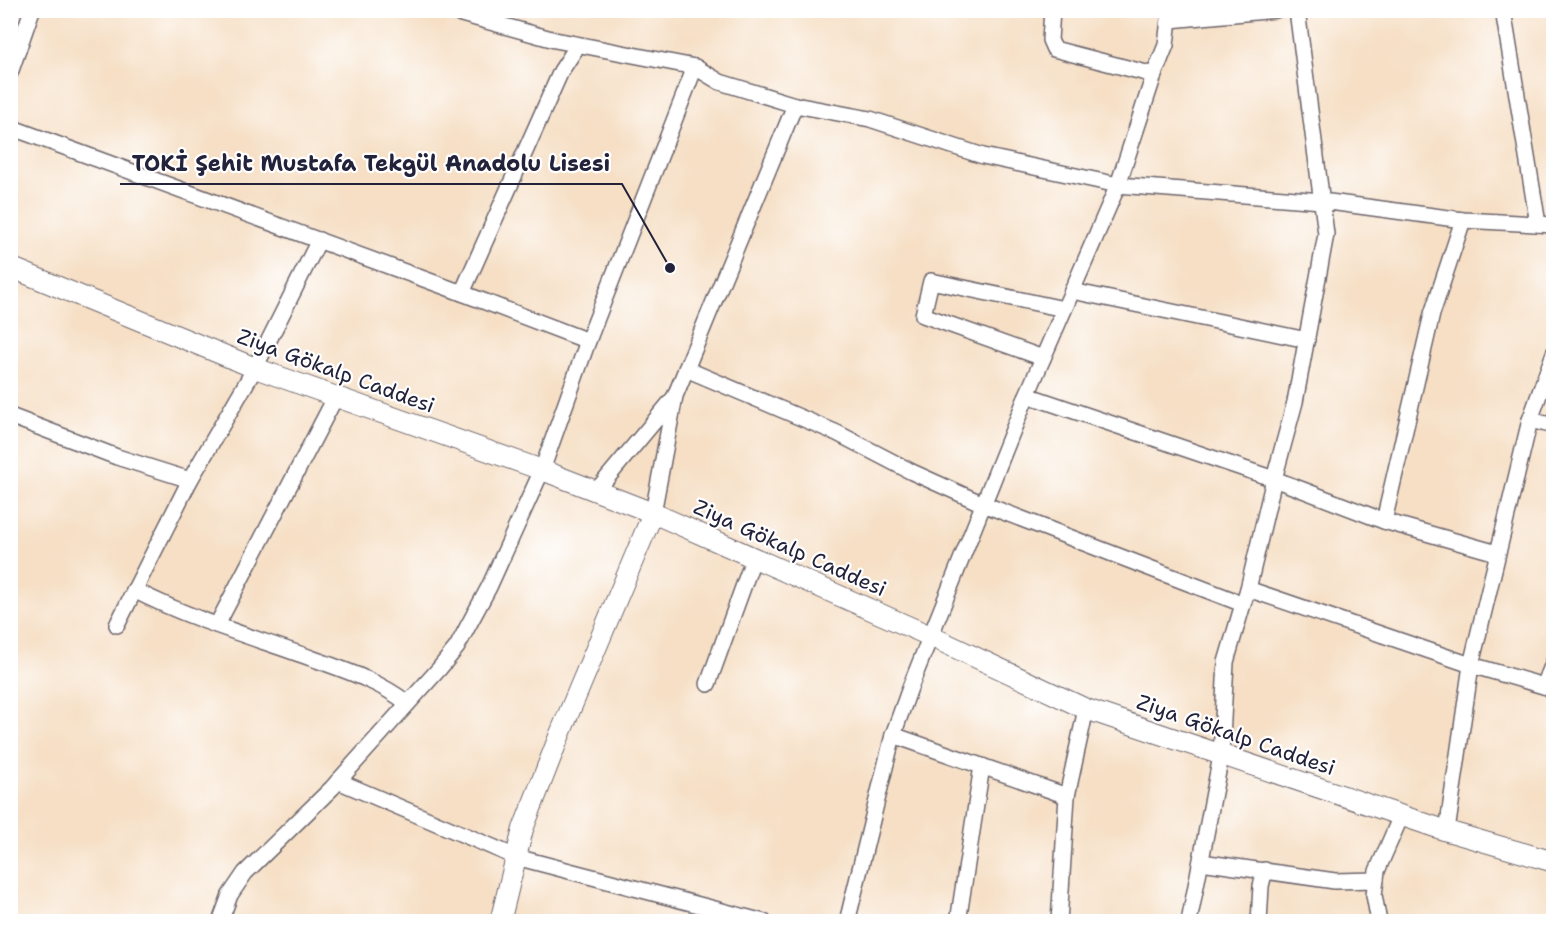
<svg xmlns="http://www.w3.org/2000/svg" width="1564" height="932" viewBox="0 0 1564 932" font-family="'Shantell Sans',sans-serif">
  <rect width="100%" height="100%" fill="#fff"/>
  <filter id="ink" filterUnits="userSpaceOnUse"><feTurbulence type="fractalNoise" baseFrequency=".0167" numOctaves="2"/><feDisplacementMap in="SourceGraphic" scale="12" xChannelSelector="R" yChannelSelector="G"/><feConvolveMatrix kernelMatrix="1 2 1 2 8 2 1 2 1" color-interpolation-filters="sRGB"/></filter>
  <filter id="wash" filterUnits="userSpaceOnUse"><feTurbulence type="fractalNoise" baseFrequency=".008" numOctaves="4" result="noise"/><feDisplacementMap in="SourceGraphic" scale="24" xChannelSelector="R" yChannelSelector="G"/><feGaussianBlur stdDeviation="1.35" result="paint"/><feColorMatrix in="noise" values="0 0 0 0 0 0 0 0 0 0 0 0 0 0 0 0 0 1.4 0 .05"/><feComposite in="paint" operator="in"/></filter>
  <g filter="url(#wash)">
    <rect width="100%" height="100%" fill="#f6dfc5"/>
  </g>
  <g filter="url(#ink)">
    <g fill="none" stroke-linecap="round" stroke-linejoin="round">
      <g stroke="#6c646b" stroke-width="18">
        <g id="minor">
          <path d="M447,10L555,40L695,67L720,82L795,105L870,119L983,156L1118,185L1322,201L1463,220L1554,225"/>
          <path d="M1052,10L1050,40L1054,49L1154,75"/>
          <path d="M1503,10L1538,224"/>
          <path d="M1170,20L1276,10"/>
          <path d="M10,73L32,10"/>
          <path d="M10,127L462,293L588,341"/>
          <path d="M1072,291L1307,340"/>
          <path d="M462,293L561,71L578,45"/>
          <path d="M1043,358L923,315L931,281L1064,309"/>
          <path d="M686,369L837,433L912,472L983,504L1243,604L1248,589L1471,665L1554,689"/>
          <path d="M1027,395L1274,479L1384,521L1497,553"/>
          <path d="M10,416L117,457L190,480"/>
          <path d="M1530,420L1554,426"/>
          <path d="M597,490L673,399"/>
          <path d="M653,513L675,396L795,105"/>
          <path d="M1384,521L1432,314L1463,220"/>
          <path d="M1248,589L1274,479L1295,402L1326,234L1297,10"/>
          <path d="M134,590C190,619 252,637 311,658C344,670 379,681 407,703"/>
          <path d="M117,625L190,480L255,368L319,240"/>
          <path d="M217,625L335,398"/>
          <path d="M708,684L754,557"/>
          <path d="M1544,686L1554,661"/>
          <path d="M893,735L1067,796"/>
          <path d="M338,781L516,857L764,922"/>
          <path d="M1447,831L1471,665L1530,420L1554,353"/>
          <path d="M1201,862L1335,881L1376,880"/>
          <path d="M220,922L230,895L245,873L332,788L439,669L457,647L468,626L489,587L542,470L588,341L695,67"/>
          <path d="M847,922L893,735L911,685L1027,395L1118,185L1154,75L1166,45L1170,10"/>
          <path d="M958,922L982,766"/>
          <path d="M1059,922L1067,796L1086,709"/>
          <path d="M1189,922L1221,756L1226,662L1243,604"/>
          <path d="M1259,922L1261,886L1265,870"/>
          <path d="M1379,922L1374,895L1377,871L1401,816"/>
        </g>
      </g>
      <g stroke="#6c646b" stroke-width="22">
        <g id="tertiary">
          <path d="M10,267L255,368L542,470L653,513L930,636L1086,709L1447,831L1554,862"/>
          <path d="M500,922L523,829L560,734L653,513"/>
        </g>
      </g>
      <use href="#minor" stroke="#fff" stroke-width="15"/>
      <use href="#tertiary" stroke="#fff" stroke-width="20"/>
    </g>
  </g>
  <g text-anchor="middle" stroke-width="4.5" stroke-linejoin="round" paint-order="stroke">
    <g font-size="21" fill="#22223b" stroke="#fff">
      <text transform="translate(336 371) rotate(20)" y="7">Ziya Gökalp Caddesi</text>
      <text transform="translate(790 548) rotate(24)" y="7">Ziya Gökalp Caddesi</text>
      <text transform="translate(1236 735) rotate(19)" y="7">Ziya Gökalp Caddesi</text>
    </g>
  </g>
  <path fill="none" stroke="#22223b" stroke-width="2" d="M670 268L622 184H120"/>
  <circle fill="#22223b" stroke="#fff" stroke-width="2" cx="670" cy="268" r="6"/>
  <g font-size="22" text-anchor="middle" font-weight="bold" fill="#22223b" stroke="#fff" stroke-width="4.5" stroke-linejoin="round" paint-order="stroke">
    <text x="371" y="171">TOKİ Şehit Mustafa Tekgül Anadolu Lisesi</text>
  </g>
  <rect width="1564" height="932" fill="none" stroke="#fff" stroke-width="36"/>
</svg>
